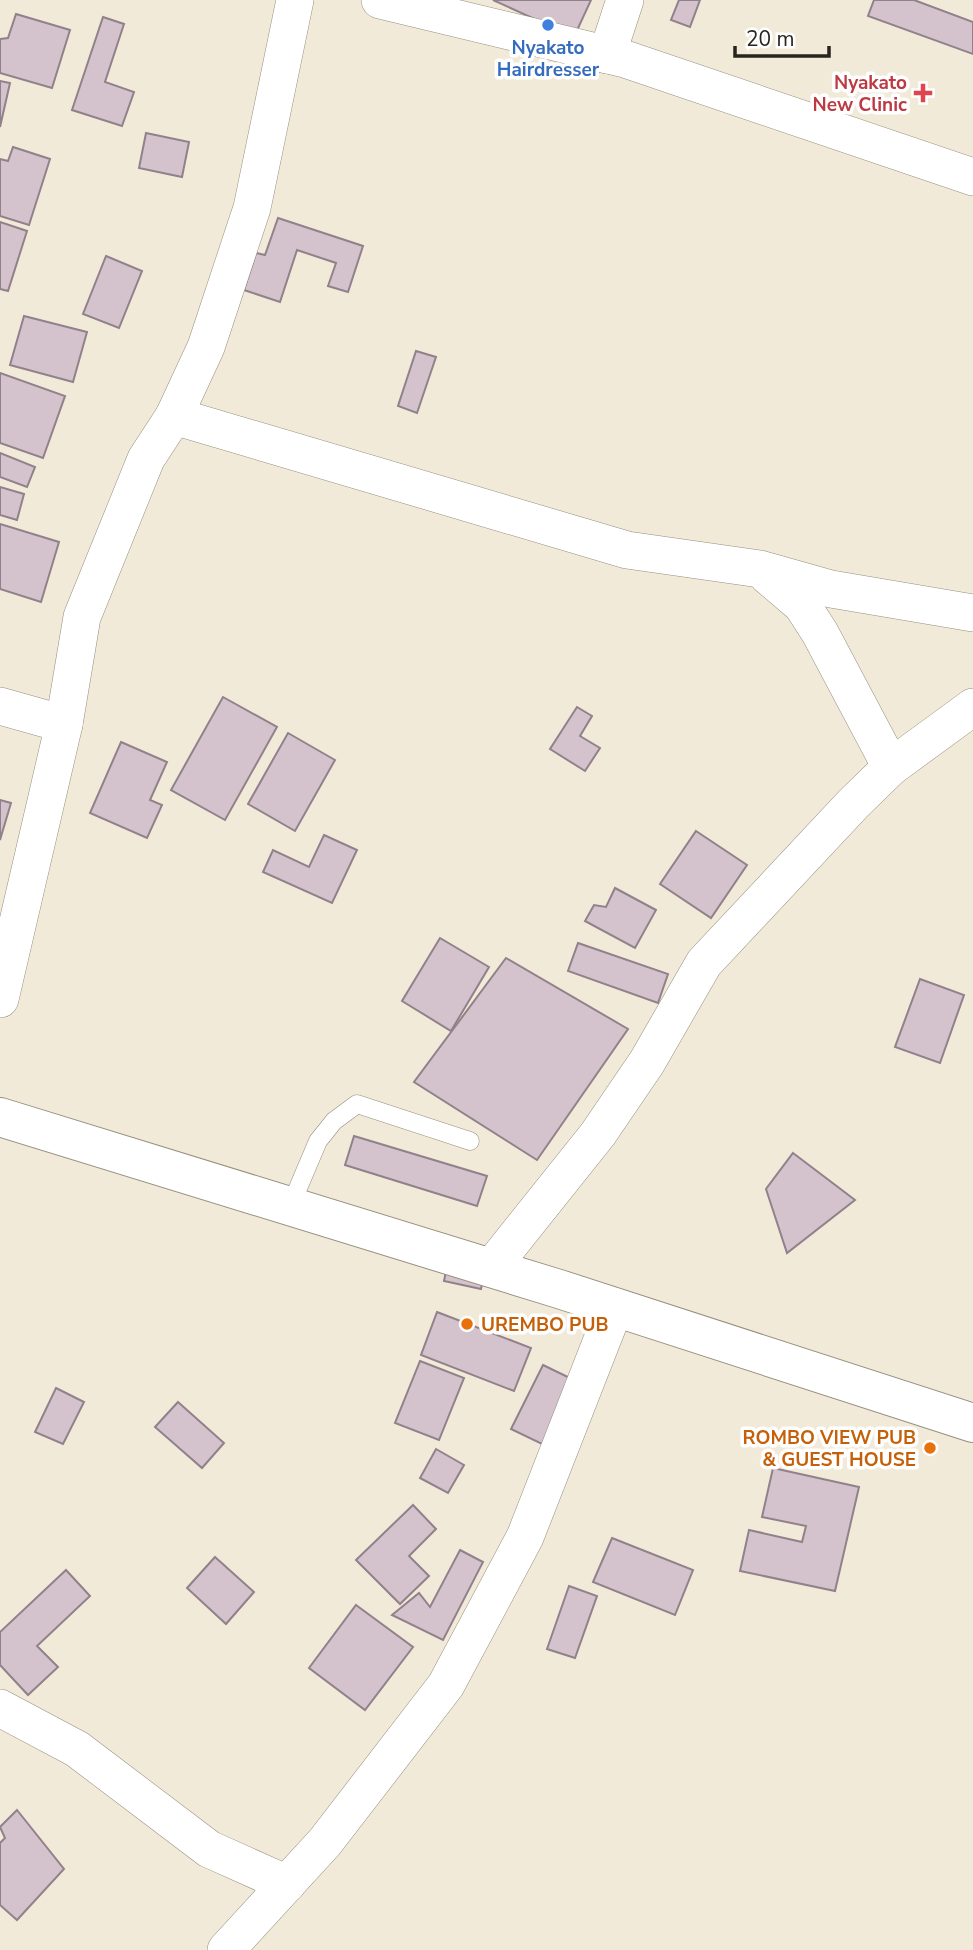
<svg xmlns="http://www.w3.org/2000/svg" width="973" height="1950" viewBox="0 0 973 1950" font-family="'Nunito Sans',sans-serif">
  <rect width="100%" height="100%" fill="#f2ead9"/>
  <g fill="#d4c3cc" stroke="#91818a" stroke-width="2">
    <path d="M493,0H591L574,37Z"/>
    <path d="M679,0H700L690,27L671,20Z"/>
    <path d="M874,0H914L973,22V54L868,16Z"/>
    <path d="M16,14L70,30L52,88L0,73V39L8,38Z"/>
    <path d="M103,17L124,24L105,82L134,92L122,126L72,110Z"/>
    <path d="M0,81L10,83L0,127Z"/>
    <path d="M146,133L189,142L182,177L139,168Z"/>
    <path d="M13,147L50,159L29,225L0,216V159L8,161Z"/>
    <path d="M278,218L363,246L348,292L328,286L336,263L297,250L280,302L244,290L256,253L265,255Z"/>
    <path d="M0,222L27,231L8,291L0,289Z"/>
    <path d="M106,256L142,271L119,328L83,314Z"/>
    <path d="M24,316L87,332L73,382L10,365Z"/>
    <path d="M416,351L436,357L417,413L398,406Z"/>
    <path d="M0,373L65,396L43,458L0,443Z"/>
    <path d="M0,453L35,467L27,487L0,477Z"/>
    <path d="M0,487L24,494L17,520L0,515Z"/>
    <path d="M0,524L59,542L41,602L0,589Z"/>
    <path d="M223,697L277,727L225,820L171,790Z"/>
    <path d="M577,707L592,716L580,736L600,748L585,771L550,749Z"/>
    <path d="M288,733L335,760L295,831L248,804Z"/>
    <path d="M121,742L167,762L150,800L162,805L147,838L90,813Z"/>
    <path d="M0,800L11,803L0,840Z"/>
    <path d="M696,831L747,865L711,918L660,884Z"/>
    <path d="M324,835L357,850L332,903L263,872L273,850L309,867Z"/>
    <path d="M615,888L656,910L635,948L585,921L594,905L606,907Z"/>
    <path d="M440,938L489,967L451,1031L402,1001Z"/>
    <path d="M578,943L668,974L658,1003L568,971Z"/>
    <path d="M506,958L628,1029L537,1160L414,1082Z"/>
    <path d="M920,979L964,995L940,1063L895,1047Z"/>
    <path d="M354,1136L487,1176L477,1206L345,1165Z"/>
    <path d="M793,1153L855,1200L787,1253L766,1189Z"/>
    <path d="M447,1266L484,1274L481,1289L444,1281Z"/>
    <path d="M437,1312L531,1348L514,1391L421,1355Z"/>
    <path d="M420,1361L464,1378L439,1440L395,1423Z"/>
    <path d="M543,1365L574,1380L542,1444L511,1429Z"/>
    <path d="M56,1388L84,1402L63,1444L35,1432Z"/>
    <path d="M178,1402L224,1443L202,1468L155,1427Z"/>
    <path d="M436,1449L464,1465L448,1493L420,1478Z"/>
    <path d="M773,1468L859,1487L835,1591L740,1571L749,1530L802,1542L806,1526L762,1517Z"/>
    <path d="M413,1505L436,1529L409,1556L429,1576L400,1604L356,1560Z"/>
    <path d="M612,1538L693,1570L675,1615L593,1582Z"/>
    <path d="M460,1550L483,1562L443,1640L392,1615L419,1593L430,1607Z"/>
    <path d="M215,1557L254,1592L226,1624L187,1588Z"/>
    <path d="M66,1570L90,1596L37,1646L58,1667L28,1695L0,1665V1632Z"/>
    <path d="M569,1586L597,1596L575,1658L547,1649Z"/>
    <path d="M356,1605L413,1647L365,1710L309,1668Z"/>
    <path d="M17,1810L64,1869L17,1920L0,1905V1843L5,1838L0,1827Z"/>
  </g>
  <g fill="none" stroke-linecap="round" stroke-linejoin="round">
    <g stroke="#968f7f" stroke-width="19">
      <path id="lane" d="M290,1207L318,1141L334,1121L357,1104L470,1141"/>
    </g>
    <g stroke="#968f7f" stroke-width="38">
      <g id="street">
        <path d="M380,0L625,59L973,177"/>
        <path d="M607,55L625,0"/>
        <path d="M174,416L627,550L760,569L831,589L973,613"/>
        <path d="M768,576L802,605L820,633L891,767"/>
        <path d="M0,706L64,724"/>
        <path d="M0,999L64,724L82,617L146,459L174,416L206,347L252,208L295,0"/>
        <path d="M491,1268L598,1134L647,1062L704,963L853,804L891,767L973,707"/>
        <path d="M0,1708L77,1749L209,1849L287,1884"/>
        <path d="M226,1950L325,1842L446,1685L525,1537L615,1307"/>
      </g>
    </g>
    <g stroke="#968f7f" stroke-width="40">
      <path id="secondary" d="M0,1117L559,1289L973,1423"/>
    </g>
    <use href="#lane" stroke="#fff" stroke-width="18"/>
    <use href="#street" stroke="#fff" stroke-width="37"/>
    <use href="#secondary" stroke="#fff" stroke-width="38"/>
  </g>
  <circle fill="#3f7fe0" stroke="#fff" stroke-width="2.5" cx="548" cy="25" r="7"/>
  <path fill="#e0444e" stroke="#fff" stroke-width="2.5" d="M919.5 82.5h7v7h7v7h-7v7h-7v-7h-7v-7h7z"/>
  <g fill="#e8710a" stroke="#fff" stroke-width="2.5">
    <circle cx="467" cy="1324" r="7"/>
    <circle cx="930" cy="1448" r="7"/>
  </g>
  <g text-anchor="middle" stroke-width="7" stroke-linejoin="round" paint-order="stroke">
    <g font-size="19" font-weight="bold" fill="#366cbe" stroke="#fff">
      <text x="548" y="54">Nyakato<tspan x="548" dy="22">Hairdresser</tspan></text>
    </g>
    <g font-size="19" font-weight="bold" fill="#be3a42" stroke="#fff" text-anchor="end">
      <text x="907" y="89">Nyakato<tspan x="907" dy="22">New Clinic</tspan></text>
    </g>
    <g font-size="19" font-weight="bold" fill="#c56008" stroke="#fff" text-anchor="start">
      <text x="481" y="1331">UREMBO PUB</text>
      <text x="916" y="1444" text-anchor="end">ROMBO VIEW PUB<tspan x="916" dy="22">&amp; GUEST HOUSE</tspan></text>
    </g>
  </g>
  <path d="M735 46v10h94v-10" fill="none" stroke="#27251e" stroke-width="3.5"/>
  <text x="746" y="46" font-size="21" fill="#27251e" stroke="#ffffff" stroke-width="5" paint-order="stroke">20 m</text>
</svg>
